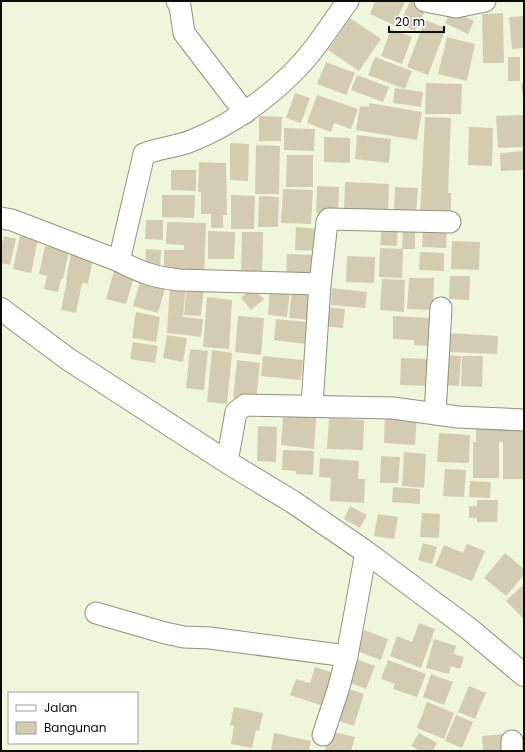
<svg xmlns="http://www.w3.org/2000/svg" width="525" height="752" viewBox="0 0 525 752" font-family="Poppins,sans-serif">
  <rect width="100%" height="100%" fill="#f0f6dc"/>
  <g fill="#d3ccb3">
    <path d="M375,1H402L405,2L394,25L370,14Z"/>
    <path d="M410,1H415L427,7L415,31L400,24Z"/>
    <path d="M451,10L474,21L468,34L445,23Z"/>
    <path d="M503,13L504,63H483L482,14Z"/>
    <path d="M524,16V48L512,49L509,17Z"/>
    <path d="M350,18L381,39L359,71L328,50Z"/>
    <path d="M425,20L446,28L428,75L407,67Z"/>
    <path d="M391,29L412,37L402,64L381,56Z"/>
    <path d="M447,37L475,44L467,81L438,74Z"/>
    <path d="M375,57L412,71L405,89L368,75Z"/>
    <rect x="508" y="57" width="12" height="24"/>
    <path d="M326,62L355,73L346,95L317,84Z"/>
    <path d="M357,75L389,87L383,102L351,90Z"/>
    <path d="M426,83L462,84L461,114H425Z"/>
    <path d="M524,83V98H523L521,84Z"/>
    <path d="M395,88L423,92L421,107L393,103Z"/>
    <path d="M295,93L310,98L301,123L286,118Z"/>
    <path d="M317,95L358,109L351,129L334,123L331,132L307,123Z"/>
    <path d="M369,103L422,112L417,140L356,130L360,106L369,107Z"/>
    <path d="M523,115L524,147L498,148L496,116Z"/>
    <path d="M259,116L282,117L281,141H259Z"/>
    <path d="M425,117L451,118L448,193H451V217L420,215Z"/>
    <path d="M469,127L493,128L492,166L468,165Z"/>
    <path d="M284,128L315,129L314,151L284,150Z"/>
    <path d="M357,135L391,139L389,163L355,159Z"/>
    <path d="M324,137L350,138V163L324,162Z"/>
    <path d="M230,143L249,144L248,181L230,180Z"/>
    <path d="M256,145L280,146L279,194H255Z"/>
    <path d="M524,151V170L501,171L500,153Z"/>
    <path d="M287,155H313V187H286Z"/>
    <path d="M199,162L226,163L227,215H223V228H211V214H201V192H198Z"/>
    <path d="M171,170H196V191L171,190Z"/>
    <path d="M345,182L389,184L388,212L344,209Z"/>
    <path d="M317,186L339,187L338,214L316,213Z"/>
    <path d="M395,187L418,188L416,214L394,213Z"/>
    <path d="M283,189L313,190L311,224L281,223Z"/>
    <path d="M162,195H195L194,218L162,217Z"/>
    <path d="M231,195L255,196L254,229H231Z"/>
    <path d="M259,196L279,197L278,227H258Z"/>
    <path d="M146,220H163V240L145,239Z"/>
    <path d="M167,222L206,223L204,277L164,274V250H184V245L166,244Z"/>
    <path d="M382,224L398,225L397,246L380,245Z"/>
    <path d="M403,225L415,226V249H402Z"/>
    <path d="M296,227L321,229L320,251L295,250Z"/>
    <path d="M423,227L447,228L446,248L422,247Z"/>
    <path d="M208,231L235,232L234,259H208Z"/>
    <path d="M242,232H263L262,276H241Z"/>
    <path d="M4,236L16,239L10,265L1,263V248Z"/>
    <path d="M20,236L38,240L31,273L13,269Z"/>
    <path d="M452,241L480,242L479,270L451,269Z"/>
    <path d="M45,246L69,251L63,279H61L58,292L44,289L47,276L39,274Z"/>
    <path d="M380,248L403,249L402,278L379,277Z"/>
    <path d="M146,249L161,250L160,270H145Z"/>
    <path d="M420,252L444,253V271L419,270Z"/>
    <path d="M71,254L93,259L88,284L82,283L76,313L61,310L67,280H66Z"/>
    <path d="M287,254L320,255L319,274L286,278Z"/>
    <path d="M347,256L375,257L374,283L346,282Z"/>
    <path d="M115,268L135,274L126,304L106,299Z"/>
    <path d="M450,276H470L469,300L449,299Z"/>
    <path d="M141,278L166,285L158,313L133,306Z"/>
    <path d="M409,278H434L433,310L407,309Z"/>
    <path d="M382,279L405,280L404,312L380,310Z"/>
    <path d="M170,284L186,286L183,317L203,319L201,337L167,333Z"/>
    <path d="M187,286L204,287L201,316L184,315Z"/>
    <path d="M253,287L259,295L264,299L251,310L241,298Z"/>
    <path d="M332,288L367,292L365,308L331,305Z"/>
    <path d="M270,289L290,291L287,317L268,315Z"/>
    <path d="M292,290L314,292L312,320L289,318Z"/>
    <path d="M207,297L232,300L229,349L203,347Z"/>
    <path d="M323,307L345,309L343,328L321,326Z"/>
    <path d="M136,312L160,317L156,342L132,338Z"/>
    <path d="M238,316L264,318L261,355L235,352Z"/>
    <path d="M393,316L432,318L431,346L414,345V340L393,339Z"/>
    <path d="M276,319L308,322L307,344L274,340Z"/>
    <path d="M448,333L498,336L497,354L447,352Z"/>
    <path d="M167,335L187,338L183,362L163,358Z"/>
    <path d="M133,342L158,346L155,363L130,359Z"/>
    <path d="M190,349L208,351L204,390L186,388Z"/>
    <path d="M212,350L232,353L227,404L207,402Z"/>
    <path d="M444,355L461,356L459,386L443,385Z"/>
    <path d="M263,356L303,360L301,380L261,376Z"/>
    <path d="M462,356H483L482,387L461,386Z"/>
    <path d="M401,358L432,359L431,386L400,385Z"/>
    <path d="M237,360L260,363L256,400L233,398Z"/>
    <path d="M385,413L417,415L415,445L384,443Z"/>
    <path d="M283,416L316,418L314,449L281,445Z"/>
    <path d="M329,418L364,420L363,450L327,449Z"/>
    <path d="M476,424H524V479H503V442H499V478H473V442H476Z"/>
    <path d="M258,426L277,427L276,462L257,461Z"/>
    <path d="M439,433L470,435L469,463L437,462Z"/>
    <path d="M283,450L314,451L313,475L296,474V471L282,470Z"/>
    <path d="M404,452L426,454L424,488L402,486Z"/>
    <path d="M381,456L400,457L398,483H380Z"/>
    <path d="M320,458L359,461L358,479H365L364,503L330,501L331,478L319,477Z"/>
    <path d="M445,469L466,470L464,497L443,496Z"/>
    <path d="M470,481L491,482L490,498L469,497Z"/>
    <path d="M393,487L420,489V504L392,502Z"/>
    <path d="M477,500H498L497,522H477V518H469V506H477Z"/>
    <path d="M350,506L367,515L360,528L344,519Z"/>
    <path d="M422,513L440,514L439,538L420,537Z"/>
    <path d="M378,514L398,517L394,539L374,536Z"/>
    <path d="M423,543L437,547L432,564L418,560Z"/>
    <path d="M467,544L485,551L472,581L435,566L444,545L463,553Z"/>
    <path d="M505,553L524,569V575L506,596L484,578Z"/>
    <path d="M524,584V619L506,601Z"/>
    <path d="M419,623L435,629L421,668L390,656L397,636L412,642Z"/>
    <path d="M364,630L388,639L381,660L357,651Z"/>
    <path d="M434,639L456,646L454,654L464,657L460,669L451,666L449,674L426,668Z"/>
    <path d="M354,658L375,666L366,689L345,681Z"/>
    <path d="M388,660L426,674L417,697L393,689L395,684L381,679Z"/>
    <path d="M315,667L337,674L326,707L290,695L296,679L310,683Z"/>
    <path d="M431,674L453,682L444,705L423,697Z"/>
    <path d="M469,686L486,693L475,719L458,712Z"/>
    <path d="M343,687L364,694L354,726L333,719Z"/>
    <path d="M427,702L454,713L444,739L417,728Z"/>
    <path d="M234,707L263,713L259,731L256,730L252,748L231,744L234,726L230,725Z"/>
    <path d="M456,715L473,722L462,748L445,741Z"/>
    <path d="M329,731L355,737L351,751H325Z"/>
    <path d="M274,733L311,741L309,751H271Z"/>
    <path d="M419,733L437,743L433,751H420L411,746Z"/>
    <path d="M504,734L506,751H483L482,736Z"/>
  </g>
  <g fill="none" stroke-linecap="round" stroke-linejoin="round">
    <g stroke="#8e937b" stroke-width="23">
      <g id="minor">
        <path d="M177,1L180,6L184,33L245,113"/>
        <path d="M425,1L456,7L485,1"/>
        <path d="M1,218L12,220L119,261L144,154C159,148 176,147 191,141C237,123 287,85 316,46C327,31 337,16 348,1"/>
        <path d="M119,261C142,273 154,277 179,280L320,284L312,405"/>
        <path d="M320,284L327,222L329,219L450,222"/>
        <path d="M435,414L441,308"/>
        <path d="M227,462L236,412L245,405L393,408L458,417L524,420"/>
        <path d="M96,613L165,633L184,637L210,638L347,656L366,552"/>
        <path d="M323,735L338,690L347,656"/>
        <path d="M512,741V751"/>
      </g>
    </g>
    <g stroke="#8e937b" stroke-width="24">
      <path id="tertiary" d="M1,309L68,359L227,462L293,502L366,552L468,628L524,675"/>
    </g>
    <use href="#minor" stroke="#fff" stroke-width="21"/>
    <use href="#tertiary" stroke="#fff" stroke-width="22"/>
  </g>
  <rect width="525" height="752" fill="none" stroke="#0b0c05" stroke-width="4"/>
  <rect x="8" y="692" width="130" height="52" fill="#ffffff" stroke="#9d9e9b"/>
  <rect x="16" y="705" width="20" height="6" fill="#ffffff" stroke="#9d9e9b"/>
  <text x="44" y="712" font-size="12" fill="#0b0c05">Jalan</text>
  <rect x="16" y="722" width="20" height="12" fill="#d3ccb3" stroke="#9d9e9b"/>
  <text x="44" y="732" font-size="12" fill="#0b0c05">Bangunan</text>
  <path d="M389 26v6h55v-6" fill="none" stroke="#0b0c05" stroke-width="2"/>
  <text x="395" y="26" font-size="12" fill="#0b0c05" stroke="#ffffff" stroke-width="3" paint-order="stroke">20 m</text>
</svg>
